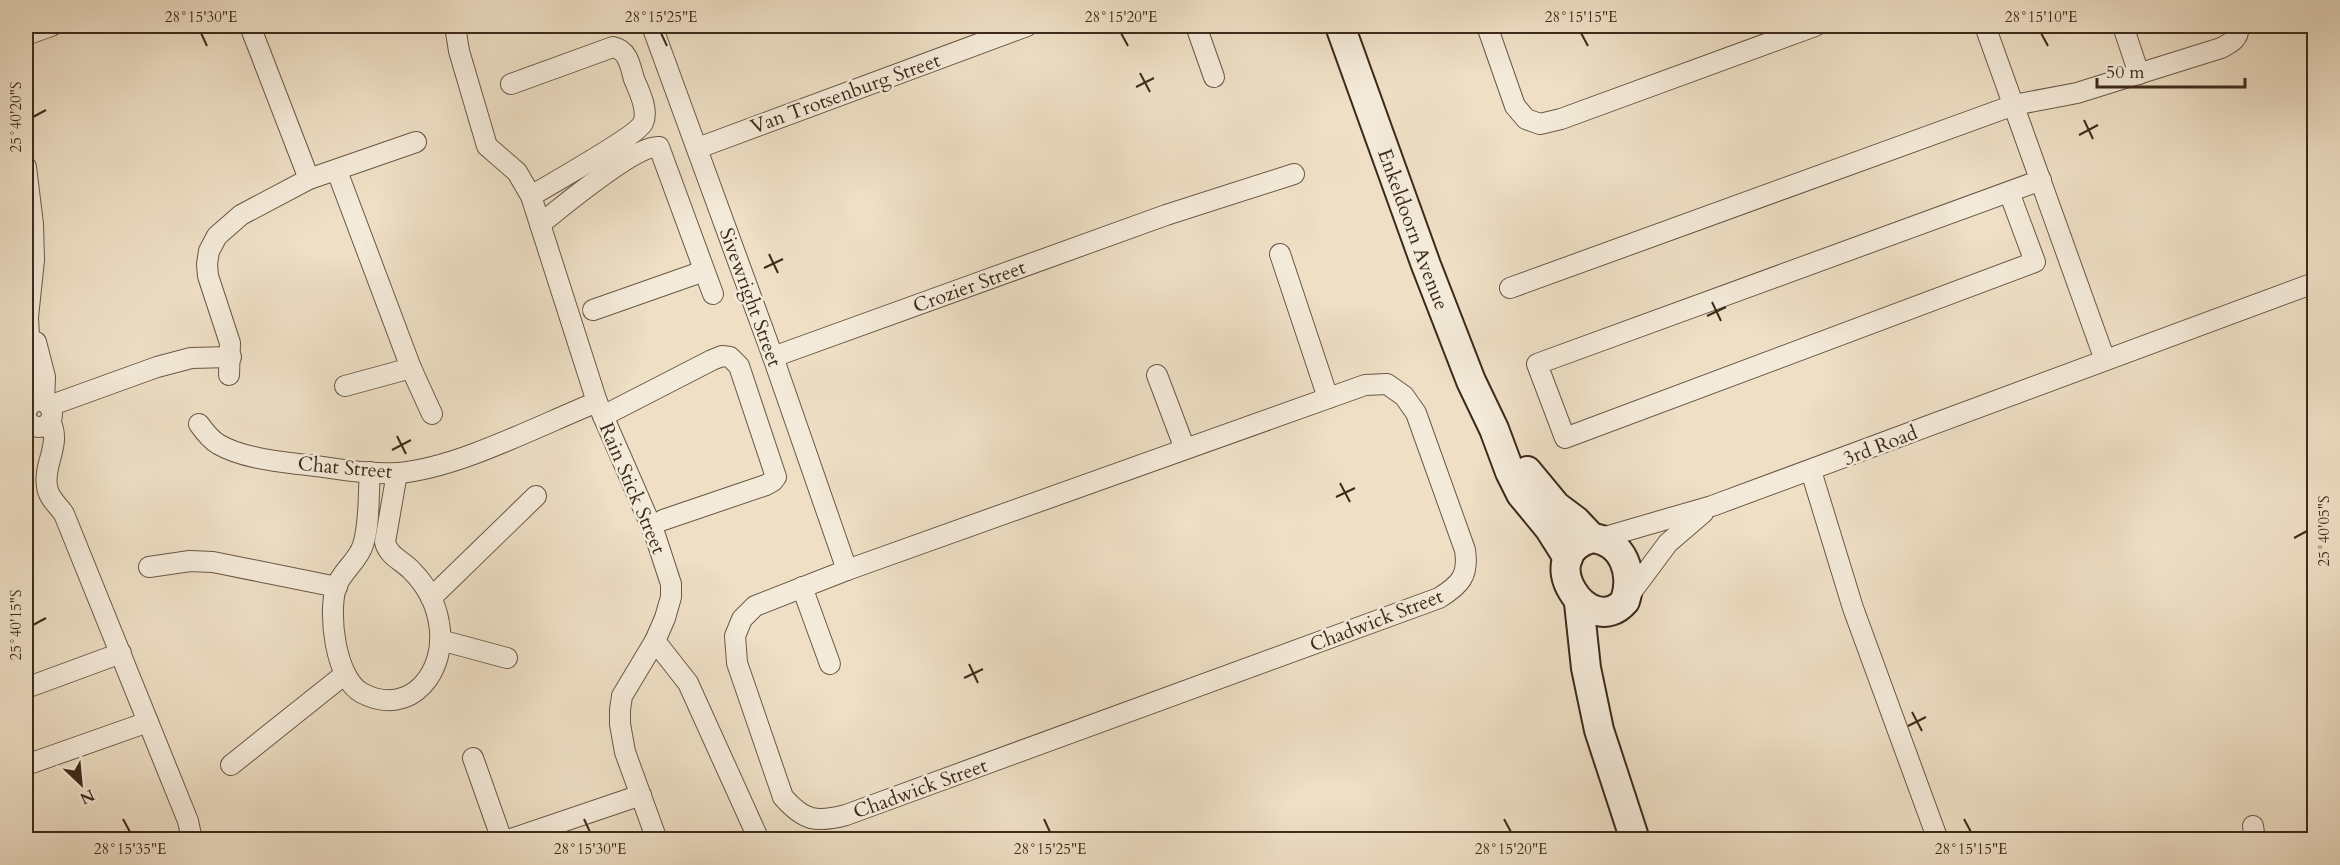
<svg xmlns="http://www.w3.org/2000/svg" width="2340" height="865" viewBox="0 0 2340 865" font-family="Cardo,serif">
  <rect width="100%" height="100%" fill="#eedfc5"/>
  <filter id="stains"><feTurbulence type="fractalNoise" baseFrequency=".00333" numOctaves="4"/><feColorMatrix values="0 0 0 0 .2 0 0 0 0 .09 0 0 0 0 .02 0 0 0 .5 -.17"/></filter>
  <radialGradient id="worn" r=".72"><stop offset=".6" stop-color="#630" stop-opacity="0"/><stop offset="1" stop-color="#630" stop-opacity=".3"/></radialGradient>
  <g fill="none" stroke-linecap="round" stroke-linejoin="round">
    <g stroke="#695845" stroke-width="22">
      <g id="street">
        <path d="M250,26L309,179"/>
        <path d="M455,26L459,51L487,146L517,172L531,196L597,402L655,535L671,584V597L665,618L655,641L622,696L620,710V724L625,752L657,840"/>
        <path d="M652,26L773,357L847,570"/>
        <path d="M1196,26L1214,77"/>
        <path d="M1487,26L1515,106L1526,119L1540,124L1561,119L1815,26"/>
        <path d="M1985,26L2105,360"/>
        <path d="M2123,26L2139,74"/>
        <path d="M26,35L51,26"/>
        <path d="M511,84L613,47C628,50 630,65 634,79C639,91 649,110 643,123C637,136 549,185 531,196"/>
        <path d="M698,148L1027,26"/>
        <path d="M26,167L33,224L34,260L28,317L30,358L28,408"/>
        <path d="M337,171L411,368L432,414"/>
        <path d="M2009,192L2035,262L1565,438L1537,364L2041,180"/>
        <path d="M540,224C561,208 636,144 659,147L713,294"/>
        <path d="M1280,254L1328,398"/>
        <path d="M1510,288L2014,105L2077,93L2221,48C2231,43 2240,38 2238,26"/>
        <path d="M593,310L704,271"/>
        <path d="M36,342L45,377L44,402"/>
        <path d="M773,357L1166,215L1294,174"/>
        <path d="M229,375L230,343L208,276L207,264L209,251L217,236L241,215L309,179L416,142"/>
        <path d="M1157,375L1185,449"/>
        <path d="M1387,384L1404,396L1416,413L1465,550C1469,576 1460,585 1439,598L846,815C816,823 804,821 783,797L737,663L735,636L742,619L755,606L847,570L1365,385Z"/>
        <path d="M345,386L411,368"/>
        <circle cx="39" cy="414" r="13"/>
        <path d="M49,406L157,367L191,358L231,357"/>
        <path d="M603,416L712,360L722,356L730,357L739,366L776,477L773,481L766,485L663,520"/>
        <path d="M50,421C62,444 43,464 47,486C48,498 58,505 64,514L188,821L192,840"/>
        <path d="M199,424C204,431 210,439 218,444C240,457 273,461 298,464C331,467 365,475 398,473C458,468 540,425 597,402"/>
        <path d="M1811,471L1853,608L1938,840"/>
        <path d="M370,472C368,496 370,523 363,545C358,561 342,571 336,587C328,614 335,678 362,693C411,719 448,670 439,623C436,604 426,585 412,571C403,561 388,556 385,542L397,473"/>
        <path d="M1598,539L1712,506L2314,283"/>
        <path d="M149,567L190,561L213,562L337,587"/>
        <path d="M802,587L830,664"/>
        <path d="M431,598L536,496"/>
        <path d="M1627,598L1668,543L1703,513"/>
        <path d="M440,640L507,658"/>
        <path d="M655,641L688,683L759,840"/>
        <path d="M26,688L121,653"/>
        <path d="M473,758L502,840"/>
        <path d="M26,765L148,722"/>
        <path d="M231,765L345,674"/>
        <path d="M2253,826L2255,840"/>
        <path d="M508,840L641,795"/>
      </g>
    </g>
    <g stroke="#3d2b1a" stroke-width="32">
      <g id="secondary">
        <path id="s1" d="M1340,26L1426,265L1471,381L1494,429L1510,472L1521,494L1549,528L1568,558"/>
        <path d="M1527,471L1556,506L1576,521L1592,538"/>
        <path d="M1592,538C1624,541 1634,574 1625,601C1590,642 1531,555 1592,538Z"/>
        <path d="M1579,603L1586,668L1599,730L1635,840"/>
      </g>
    </g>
    <use href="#street" stroke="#f4ead9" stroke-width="20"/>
    <use href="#secondary" stroke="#f4ead9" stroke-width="28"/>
  </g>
  <path fill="none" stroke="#3d2b1a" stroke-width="2" d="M201,33L207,46M661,33L667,46M1121,33L1128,46M1581,33L1588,46M2041,33L2048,46M1140,73L1150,92M1136,87L1154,78M33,117L46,110M2084,120L2093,139M2079,135L2098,125M769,254L778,273M764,268L783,259M1712,302L1721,321M1707,316L1726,307M397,436L406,454M392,450L411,440M1340,483L1350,502M1336,497L1355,488M2294,538L2307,531M33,625L46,618M969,664L978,683M964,678L983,669M1912,712L1922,731M1908,726L1926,717M123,819L130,832M584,819L590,832M1044,819L1050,832M1504,819L1511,832M1964,819L1971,832"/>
  <g text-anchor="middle" stroke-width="5" stroke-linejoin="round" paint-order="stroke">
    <g font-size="20" fill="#3d2b1a" stroke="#f4ead9">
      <text transform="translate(845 93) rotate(-20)" y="7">Van Trotsenburg Street</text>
      <text dy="7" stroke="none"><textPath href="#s1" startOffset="216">Enkeldoorn Avenue</textPath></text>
      <text transform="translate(969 286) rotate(-20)" y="7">Crozier Street</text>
      <text transform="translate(751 297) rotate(70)" y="7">Sivewright Street</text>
      <text transform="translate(1880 445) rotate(-21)" y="7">3rd Road</text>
      <text transform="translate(345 467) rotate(5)" y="7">Chat Street</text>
      <text transform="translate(633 488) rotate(67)" y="7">Rain Stick Street</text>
      <text transform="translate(1376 620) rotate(-21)" y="7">Chadwick Street</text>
      <text transform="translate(920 788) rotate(-20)" y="7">Chadwick Street</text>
    </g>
  </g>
  <rect width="2340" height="865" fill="none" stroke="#eedfc5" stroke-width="66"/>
  <g transform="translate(81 784) rotate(154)" stroke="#f4ead9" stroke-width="4.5" paint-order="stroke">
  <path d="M0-4.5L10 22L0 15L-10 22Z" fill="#3d2b1a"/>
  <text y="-9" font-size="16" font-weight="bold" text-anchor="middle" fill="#3d2b1a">N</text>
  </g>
  <path d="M2097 78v9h148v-9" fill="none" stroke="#3d2b1a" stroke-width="3"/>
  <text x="2106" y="78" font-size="18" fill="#3d2b1a" stroke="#f4ead9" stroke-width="4.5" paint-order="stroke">50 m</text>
  <rect x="33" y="33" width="2274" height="799" fill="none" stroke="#3d2b1a" stroke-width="2"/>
  <g font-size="15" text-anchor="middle" fill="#3d2b1a">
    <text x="201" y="22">28°15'30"E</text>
    <text x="661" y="22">28°15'25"E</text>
    <text x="1121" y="22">28°15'20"E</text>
    <text x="1581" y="22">28°15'15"E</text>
    <text x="2041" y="22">28°15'10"E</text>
    <text transform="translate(16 117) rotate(-90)" y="5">25°40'20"S</text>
    <text transform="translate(2324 531) rotate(-90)" y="5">25°40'05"S</text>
    <text transform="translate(16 625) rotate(-90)" y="5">25°40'15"S</text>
    <text x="130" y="854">28°15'35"E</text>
    <text x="590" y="854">28°15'30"E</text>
    <text x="1050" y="854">28°15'25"E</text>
    <text x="1511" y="854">28°15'20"E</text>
    <text x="1971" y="854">28°15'15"E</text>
  </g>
  <rect width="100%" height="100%" filter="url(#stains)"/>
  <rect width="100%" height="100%" fill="url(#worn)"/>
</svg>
